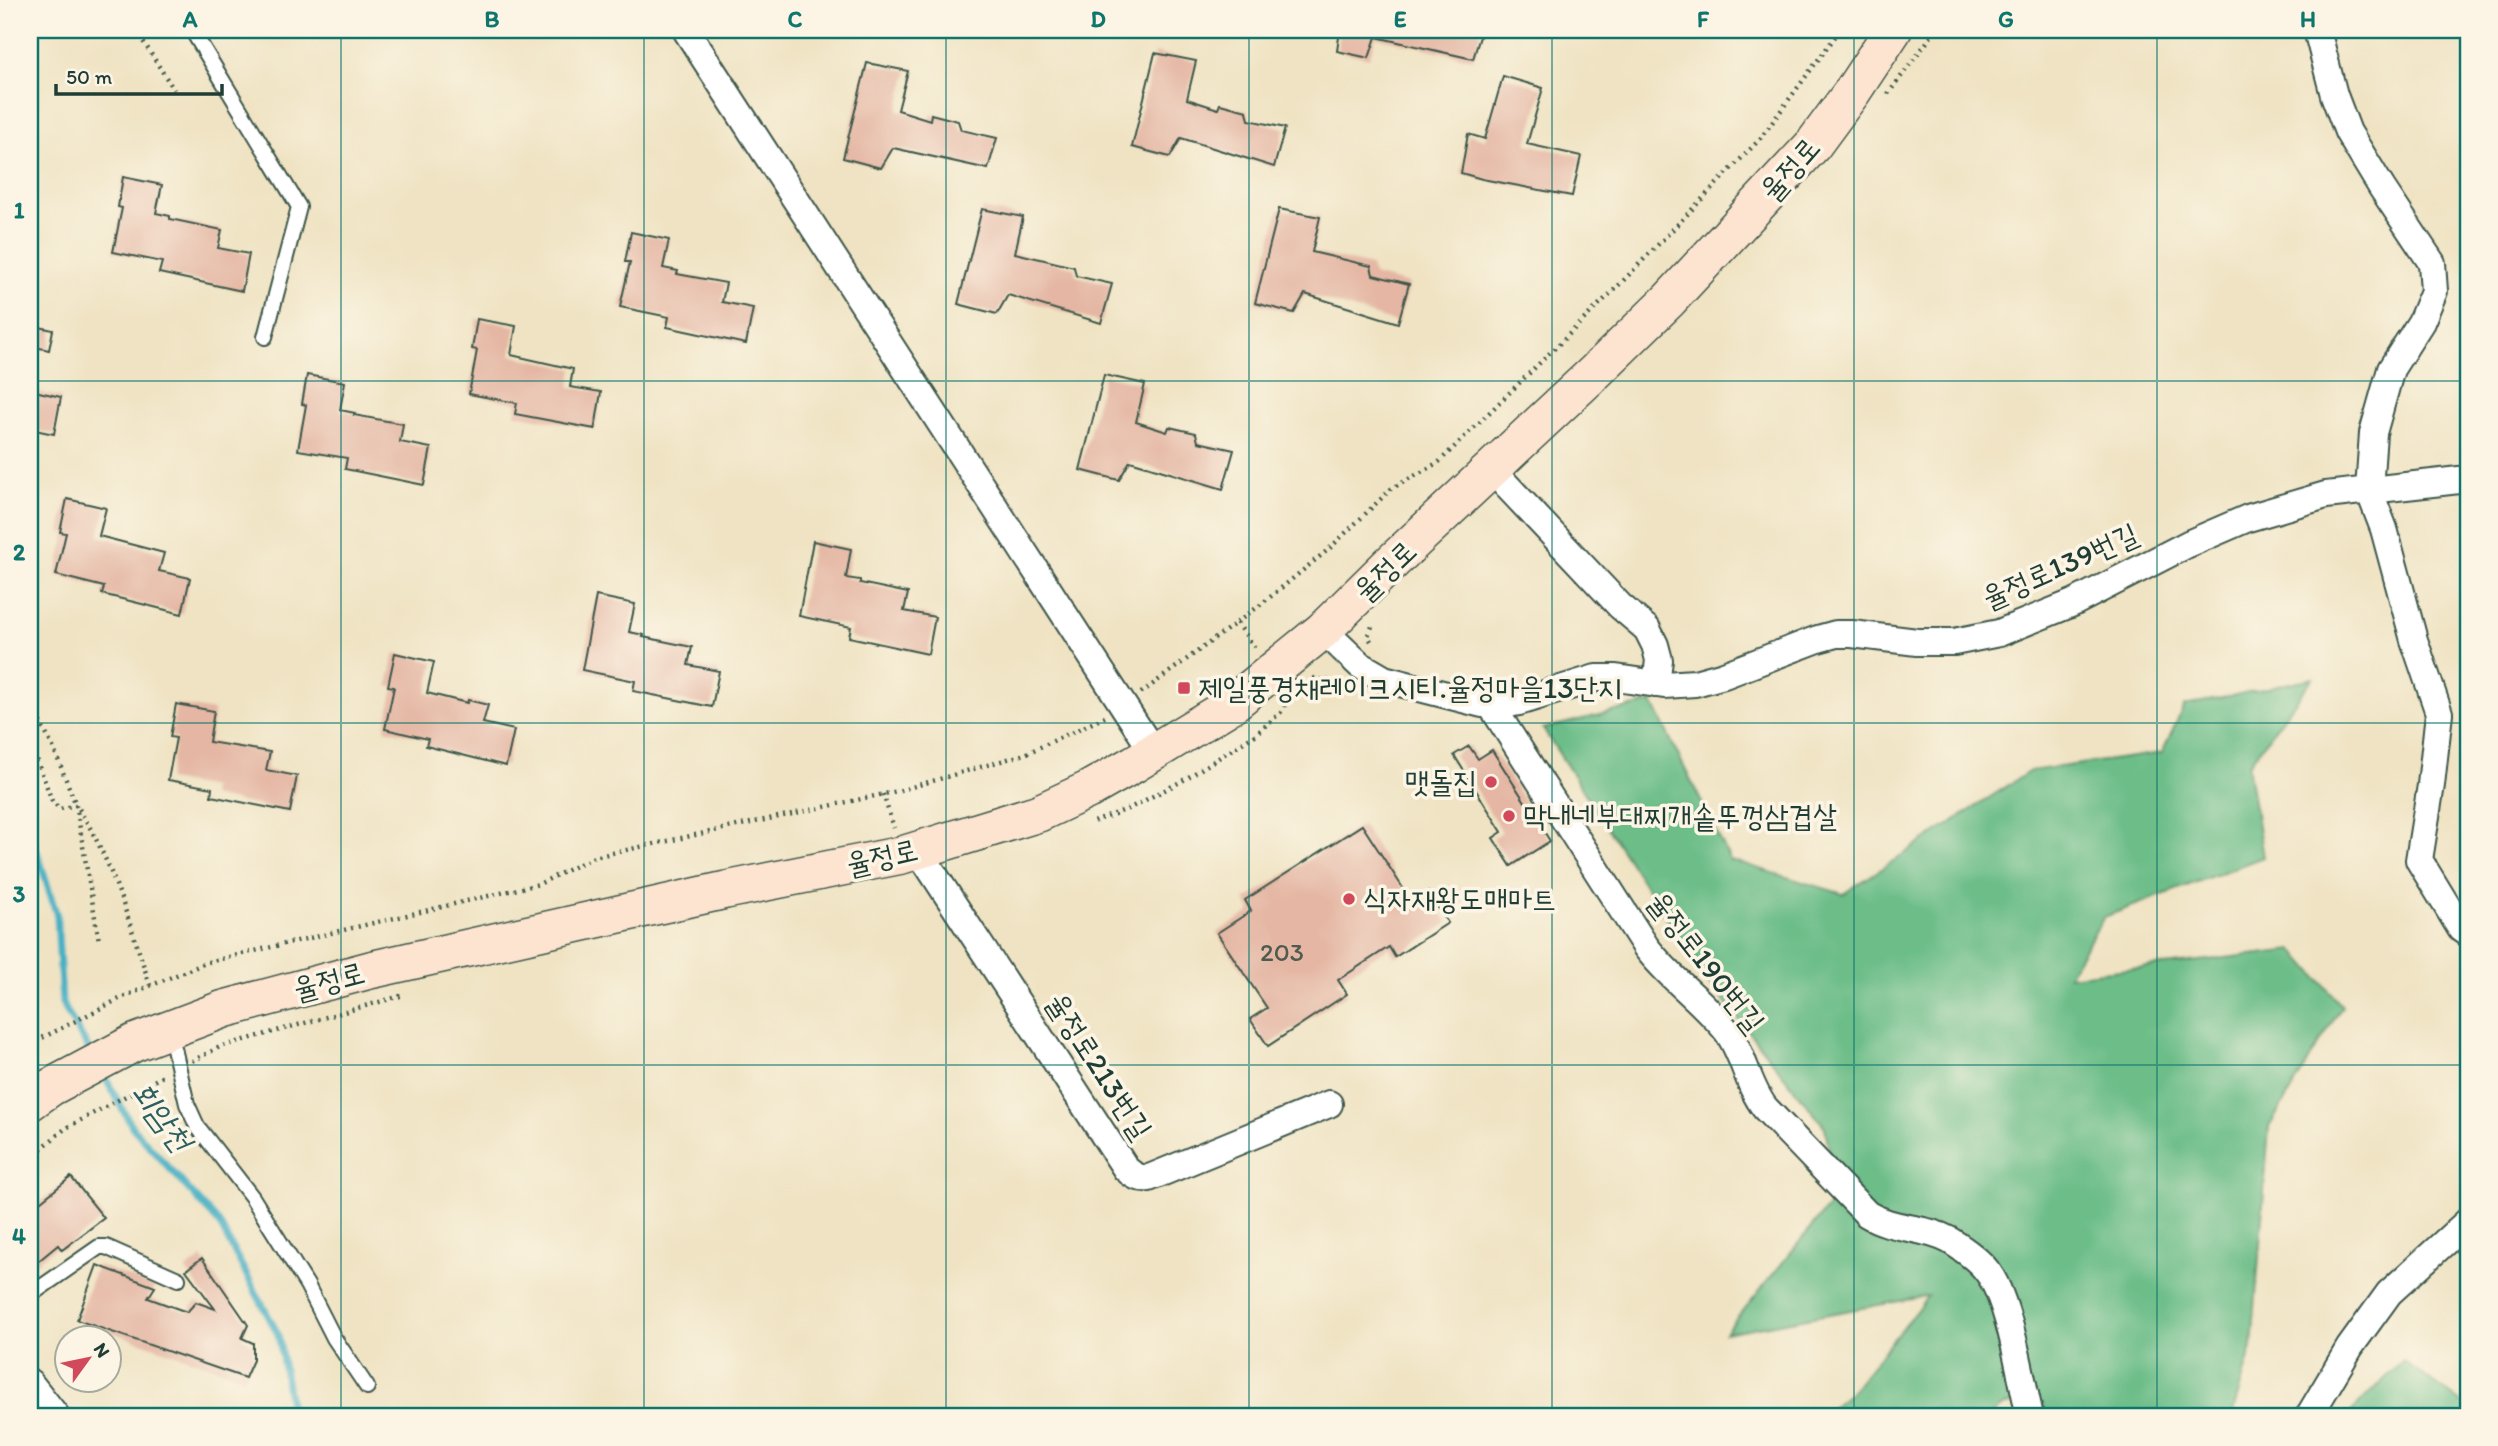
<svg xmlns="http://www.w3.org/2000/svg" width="2498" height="1446" viewBox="0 0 2498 1446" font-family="Itim,'Poor Story',sans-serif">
  <rect width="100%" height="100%" fill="#fcf5e5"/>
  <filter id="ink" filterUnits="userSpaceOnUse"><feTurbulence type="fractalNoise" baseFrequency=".0143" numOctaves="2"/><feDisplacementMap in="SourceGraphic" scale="14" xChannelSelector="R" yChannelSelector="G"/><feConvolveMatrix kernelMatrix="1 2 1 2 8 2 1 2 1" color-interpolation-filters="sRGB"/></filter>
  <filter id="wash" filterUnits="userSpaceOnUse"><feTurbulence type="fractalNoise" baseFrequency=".00686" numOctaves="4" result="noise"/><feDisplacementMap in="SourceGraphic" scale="28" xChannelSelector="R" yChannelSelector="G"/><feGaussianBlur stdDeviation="1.57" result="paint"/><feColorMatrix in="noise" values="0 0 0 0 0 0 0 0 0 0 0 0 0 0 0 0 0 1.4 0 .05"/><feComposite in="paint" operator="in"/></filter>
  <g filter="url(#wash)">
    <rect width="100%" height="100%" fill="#efe3c3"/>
    <g fill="#6cbd88" stroke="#467d5e" stroke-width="2">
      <path d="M2313,678L2248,765L2263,857L2104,917L2068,976L2294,950L2342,1006L2269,1127L2252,1347L2232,1416H2025L2023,1400L2004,1406L1990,1416H1820L1851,1392L1928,1296L1725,1333L1837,1196L1825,1127L1706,979L1543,729L1652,702L1730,860L1843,894L2030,771L2162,753L2184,706Z"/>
      <path d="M2403,1361L2468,1407V1416H2347Z"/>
    </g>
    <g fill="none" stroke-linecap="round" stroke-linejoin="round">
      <g stroke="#46b0c4" stroke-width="7">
        <path d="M30,829L57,916L62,1003L92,1055"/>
        <path d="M102,1072L133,1128L219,1223L278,1334L292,1416"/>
      </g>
    </g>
    <g id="blocks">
      <g fill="#e4b6a3">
        <path d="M1340,30H1482L1473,59L1376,37L1369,58L1337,51Z"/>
        <path d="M1155,53L1196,61L1187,99L1218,109L1220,104L1247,111L1249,120L1285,128L1274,167L1181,138L1170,157L1132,147Z"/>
        <path d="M867,63L908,71L898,110L930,120L931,114L958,121L961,130L997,138L988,169L893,148L881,168L843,158Z"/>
        <path d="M1503,76L1543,88L1527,144L1581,156L1572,196L1482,179L1461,173L1468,134L1485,139Z"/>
        <path d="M123,177L162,185L156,213L170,216V219L222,230L218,248L249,254L242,291L159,273L162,262L113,252L122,208L118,207Z"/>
        <path d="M982,209L1023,217L1015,253L1074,267L1076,276L1112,284L1101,323L1008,295L997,314L958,304Z"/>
        <path d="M1279,209L1320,217L1312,252L1371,266L1373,275L1409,284L1398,323L1305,294L1294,313L1255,303Z"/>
        <path d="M631,232L669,240L663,268L678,271L677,274L726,283L722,302L753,308L746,344L667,327L669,317L620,307L630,262H625Z"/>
        <path d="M477,319L516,326L511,355L573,369L570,387L601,392L595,429L515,414L517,403L469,394L477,350L472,349Z"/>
        <path d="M30,325L53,330L49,350L30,346Z"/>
        <path d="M307,375L345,382L340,410L355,413L354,415L403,424L400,442L431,448L424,485L345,469L347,458L298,450L306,405L302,404Z"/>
        <path d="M1104,375L1145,384L1136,422L1167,432L1169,427L1196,433L1198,442L1234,450L1223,489L1130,461L1119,480L1080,470Z"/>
        <path d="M30,390L61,397L54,434L30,429Z"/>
        <path d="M67,499L106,508L99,536L164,553L159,571L190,578L182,614L102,594L104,587L56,575L66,533L60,532Z"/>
        <path d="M813,541L851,549L846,578L860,580V583L908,593L904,611L935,617L928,654L849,637L851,627L799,616Z"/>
        <path d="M596,596L635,604L629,632L644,635L643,637L692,647L688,665L719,671L712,707L633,691L635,681L582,670Z"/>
        <path d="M395,653L434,662L427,693L467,703L468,700L488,705L483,723L514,730L506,766L426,746L428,739L385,729L394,687L388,686Z"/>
        <path d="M176,704L214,711L209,742L270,752L266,770L297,776L290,812L211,796L212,788L168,780L176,738L170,737Z"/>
        <path d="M1469,746L1478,759L1492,750L1550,841L1511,866L1493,838L1502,832L1454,755Z"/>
        <path d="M1362,825L1412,902L1428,892L1448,923L1395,957L1389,947L1338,980L1347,994L1268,1046L1250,1019L1267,1008L1217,933L1251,911L1245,900Z"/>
        <path d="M71,1177L104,1218L62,1250L58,1245L30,1268V1210Z"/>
        <path d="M202,1258L248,1325L242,1338L253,1343V1360L245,1378L77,1320L97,1265L155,1287L148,1298L187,1312L196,1302L215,1309L186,1270Z"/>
      </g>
    </g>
  </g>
  <g filter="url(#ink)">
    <use href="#blocks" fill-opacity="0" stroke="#3e5649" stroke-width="2"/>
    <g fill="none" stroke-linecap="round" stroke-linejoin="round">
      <g stroke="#3e5649" stroke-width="18">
        <g id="lane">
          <path d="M192,30L299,207L265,337"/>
          <path d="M170,1031L187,1104L197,1126L252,1197L307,1285L334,1338L367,1387"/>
          <path d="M30,1295L99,1247H106L178,1279"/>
        </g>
      </g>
      <g stroke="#3e5649" stroke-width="30">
        <g id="street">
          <path d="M686,30L1154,753"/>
          <path d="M2317,30L2334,95L2348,132L2382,188L2432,263L2434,291L2421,322L2391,369L2373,433L2369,490L2384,529L2414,640L2439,713L2431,785L2419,860L2461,929L2468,934"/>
          <path d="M1492,470L1620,606L1647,629L1655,645L1659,660L1656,684"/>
          <path d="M1323,630L1360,665L1384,679L1482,704L1503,705L1519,702L1596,678H1616L1664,685L1695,683L1724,675L1818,639L1836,634H1852L1917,642H1954L1999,633L2073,603L2188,544L2248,518L2326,495L2468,479"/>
          <path d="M1491,705L1646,947C1669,978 1702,1000 1726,1030C1744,1053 1747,1085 1765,1108L1867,1214C1893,1230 1923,1226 1949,1240C1962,1248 1978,1259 1987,1271C2009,1298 2021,1380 2030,1416"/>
          <path d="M918,850L1126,1169C1134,1176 1139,1179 1149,1178L1329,1104"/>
          <path d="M30,1383L56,1416"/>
          <path d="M2309,1416L2350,1347L2389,1293L2468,1221"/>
        </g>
      </g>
      <g stroke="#3e5649" stroke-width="40">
        <path id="secondary" d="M30,1102L51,1087L134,1043L224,1009L370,970L726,890L902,855L1039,813L1088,790L1134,764L1231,705L1323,630L1391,563L1595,372L1669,300L1813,145L1852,92L1893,30"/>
      </g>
      <g stroke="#3e5649" stroke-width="4.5" stroke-dasharray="2 5" stroke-linecap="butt">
        <path d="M136,30L174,90"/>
        <path d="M1888,94L1936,30"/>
        <path d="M1237,623L1256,649"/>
        <path d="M1371,641L1368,636L1373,624"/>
        <path d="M1313,678L1345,684"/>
        <path d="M1141,693L1259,606L1329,549L1391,489L1439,462L1620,284L1760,139L1840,30"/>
        <path d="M30,703L53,747L76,805L99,941"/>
        <path d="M30,740L52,801L60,809L76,805"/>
        <path d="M883,794L894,828"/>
        <path d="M79,809C114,865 129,923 150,985"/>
        <path d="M1094,822L1130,808L1182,781L1255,735L1281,712L1290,696"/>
        <path d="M30,1044L123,997L208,962L539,884L594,857L898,791L1025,754L1105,717"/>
        <path d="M192,1061L220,1047L404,995"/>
        <path d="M30,1158L66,1128L163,1076"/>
      </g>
      <use href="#lane" stroke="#fff" stroke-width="14"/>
      <use href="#street" stroke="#fff" stroke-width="26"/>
      <use href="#secondary" stroke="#fde4d0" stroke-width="37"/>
    </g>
  </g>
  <path fill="none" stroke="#0f766e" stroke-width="2" stroke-opacity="0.55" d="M341,30V1416M644,30V1416M946,30V1416M1249,30V1416M1552,30V1416M1854,30V1416M2157,30V1416M30,381H2468M30,723H2468M30,1065H2468"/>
  <g fill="#d1495b" stroke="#fcf5e5" stroke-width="2.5">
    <rect x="1177" y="681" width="14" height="14" rx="3.5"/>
    <circle cx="1491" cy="782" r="7"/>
    <circle cx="1509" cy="816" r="7"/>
    <circle cx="1349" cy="899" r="7"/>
  </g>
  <g text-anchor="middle" stroke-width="7" stroke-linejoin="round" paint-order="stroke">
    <g font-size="26" fill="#505b50">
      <text x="1282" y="961">203</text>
    </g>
    <g font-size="30" fill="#1f3d34" stroke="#fcf5e5">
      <text transform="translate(1790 169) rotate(-49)" y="10">율정로</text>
      <text transform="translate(2060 566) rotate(-24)" y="10">율정로139번길</text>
      <text transform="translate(1385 571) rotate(-44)" y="10">율정로</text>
      <text transform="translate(882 857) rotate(-13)" y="10">율정로</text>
      <text transform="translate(1706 962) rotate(52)" y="10">율정로190번길</text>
      <text transform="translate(329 981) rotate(-15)" y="10">율정로</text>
      <text transform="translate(1099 1066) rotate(57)" y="10">율정로213번길</text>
    </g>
    <g font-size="30" fill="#1f3d34" stroke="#fcf5e5" text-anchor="start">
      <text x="1198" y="698">제일풍경채레이크시티.율정마을13단지</text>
      <text x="1477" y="792" text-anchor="end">맷돌집</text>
      <text x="1523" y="826">막내네부대찌개솥뚜껑삼겹살</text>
      <text x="1363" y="909">식자재왕도매마트</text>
    </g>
    <g font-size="32" font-style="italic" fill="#2b605f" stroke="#fcf5e5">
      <text transform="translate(162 1116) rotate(53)" y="11">회암천</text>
    </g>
  </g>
  <rect width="2498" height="1446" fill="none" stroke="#fcf5e5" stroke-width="77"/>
  <g transform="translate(88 1359) rotate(57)"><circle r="33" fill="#fcf5e5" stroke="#a4ab9e" stroke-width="2"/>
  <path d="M0-5L12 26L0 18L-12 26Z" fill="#d1495b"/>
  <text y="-10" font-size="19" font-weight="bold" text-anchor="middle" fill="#1f3d34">N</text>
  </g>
  <path d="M56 84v10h166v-10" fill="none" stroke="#1f3d34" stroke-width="3.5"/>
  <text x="66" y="84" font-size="21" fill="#1f3d34" stroke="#fcf5e5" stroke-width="5" paint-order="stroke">50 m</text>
  <rect x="38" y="38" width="2422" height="1370" fill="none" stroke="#0f766e" stroke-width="2.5"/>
  <g font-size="23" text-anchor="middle" font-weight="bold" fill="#0f766e">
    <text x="190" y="27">A</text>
    <text x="492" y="27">B</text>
    <text x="795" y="27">C</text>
    <text x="1098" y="27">D</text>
    <text x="1400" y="27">E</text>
    <text x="1703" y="27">F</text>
    <text x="2006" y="27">G</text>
    <text x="2308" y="27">H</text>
    <text x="19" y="218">1</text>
    <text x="19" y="560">2</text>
    <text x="19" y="902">3</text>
    <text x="19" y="1244">4</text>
  </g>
</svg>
